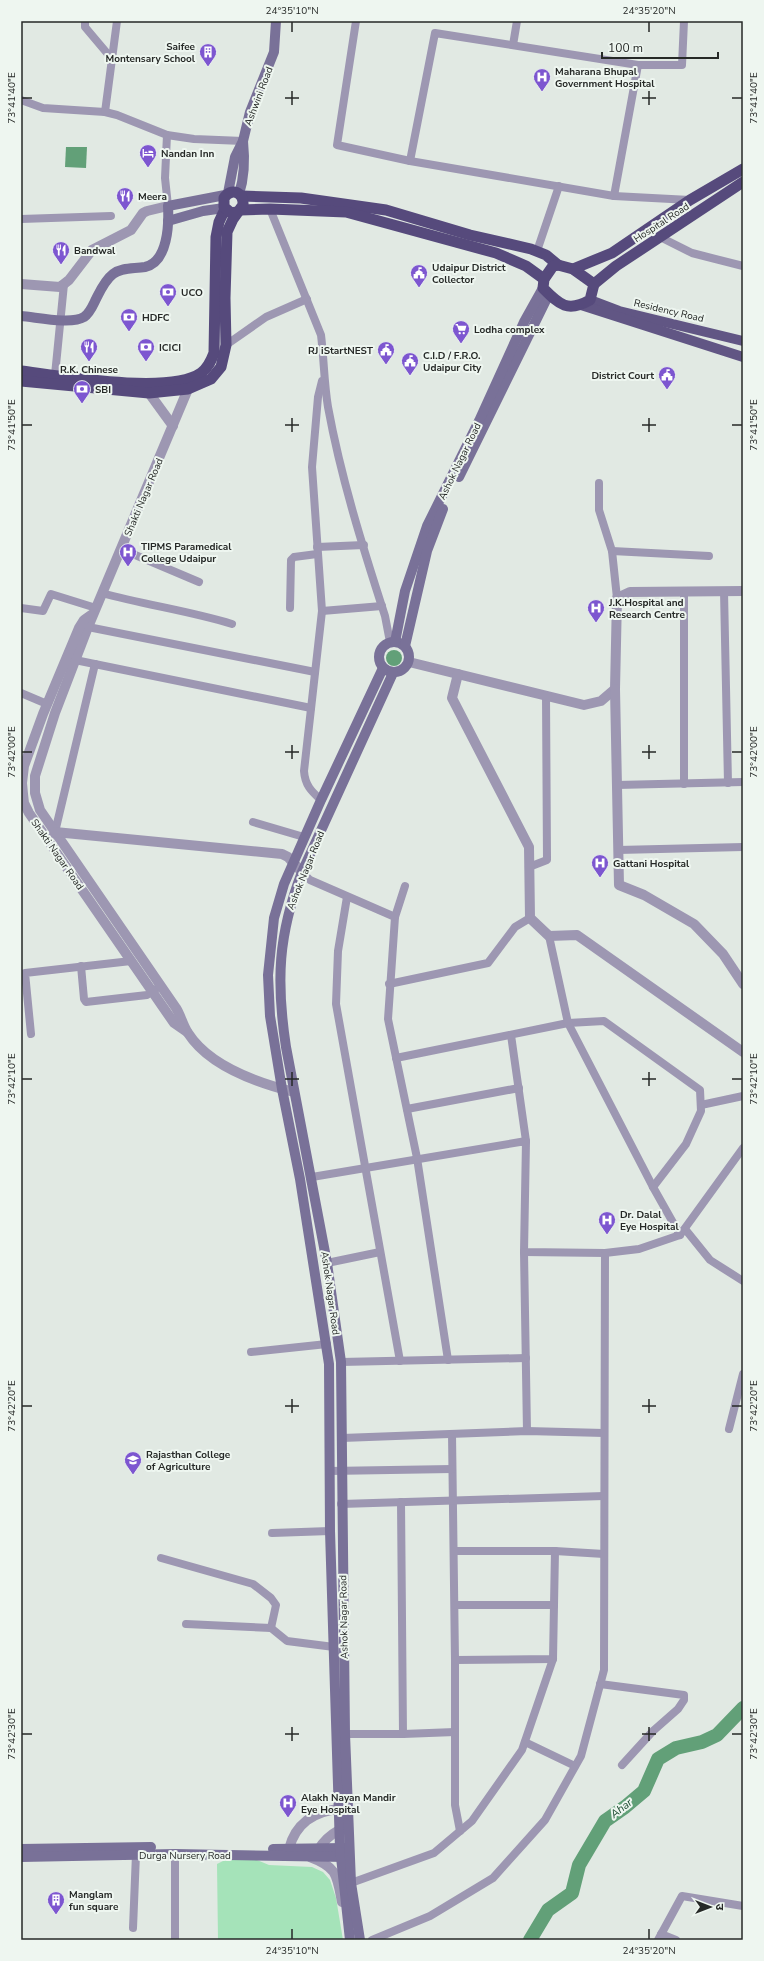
<svg xmlns="http://www.w3.org/2000/svg" width="764" height="1961" viewBox="0 0 764 1961" font-family="'Nunito Sans','Noto Sans Devanagari',sans-serif">
  <rect width="100%" height="100%" fill="#e1e9e3"/>
  <path fill="#a5e3b9" d="M225,1860H257L269,1865L312,1867L323,1872L330,1880L336,1898L343,1940H218L217,1864Z"/>
  <g fill="#62a078">
    <path d="M66,147H87L86,168L65,167Z"/>
    <circle cx="394" cy="658" r="8"/>
  </g>
  <g fill="none" stroke-linecap="round" stroke-linejoin="round">
    <path stroke="#62a078" stroke-width="14" d="M530,1940L548,1910L572,1893L579,1865L605,1821L625,1807L644,1791L658,1759L676,1748L702,1742L717,1735L743,1708"/>
    <g stroke="#9d97b2" stroke-width="8">
      <path d="M85,21V27L112,59"/>
      <path d="M356,21L337,145L410,161L614,196"/>
      <path d="M684,21L682,65H638L614,196L690,200"/>
      <path d="M513,45L517,21"/>
      <path d="M21,100L43,108L105,112L117,115L167,135L165,178L168,206"/>
      <path d="M105,112L117,21"/>
      <path d="M167,135L194,139L243,141"/>
      <path d="M410,161L435,33L638,65"/>
      <path d="M270,209L321,335C324,359 324,383 328,407C341,478 363,548 385,616L390,642"/>
      <path d="M21,219L111,216"/>
      <path d="M660,237L692,253L743,266"/>
      <path d="M537,251L559,186"/>
      <path d="M226,345L266,317L307,299"/>
      <path d="M55,375L64,284"/>
      <path d="M599,483V510L612,551"/>
      <path d="M317,547L364,545"/>
      <path d="M121,549L199,582"/>
      <path d="M724,591L728,783"/>
      <path d="M684,592V784"/>
      <path d="M102,593C145,605 190,611 232,624"/>
      <path d="M617,598L612,551L709,556"/>
      <path d="M21,608L43,611L51,594L96,608"/>
      <path d="M290,608L291,560L294,557L317,554"/>
      <path d="M322,611L382,606"/>
      <path d="M88,627L315,672"/>
      <path d="M75,660L311,708"/>
      <path d="M21,693L47,704"/>
      <path d="M617,785L743,782"/>
      <path d="M321,800C311,791 305,785 304,771L322,611L312,467L318,397L322,381"/>
      <path d="M253,822L304,837"/>
      <path d="M52,835L55,832L95,664"/>
      <path d="M618,850L743,847"/>
      <path d="M529,867L547,860L546,696"/>
      <path d="M302,872L310,880L395,917L388,1019L417,1158L448,1360"/>
      <path d="M347,897L338,951L336,1004L400,1361"/>
      <path d="M395,917L405,886"/>
      <path d="M81,966L84,999L86,1002L147,995L156,989"/>
      <path d="M389,984L488,963L515,927L530,918"/>
      <path d="M31,1034L25,973L131,961"/>
      <path d="M511,1035L526,1141"/>
      <path d="M396,1058L568,1023L604,1021L700,1090L701,1111L686,1144L653,1187"/>
      <path d="M701,1105L743,1096"/>
      <path d="M407,1109L519,1088"/>
      <path d="M312,1177L526,1141L524,1252L605,1253L639,1249L680,1235L653,1187L568,1023L549,936"/>
      <path d="M685,1229L710,1260L743,1281"/>
      <path d="M680,1235L743,1148"/>
      <path d="M524,1252L527,1431"/>
      <path d="M327,1263L380,1252"/>
      <path d="M251,1352L327,1344"/>
      <path d="M341,1362L526,1358"/>
      <path d="M729,1429L743,1374"/>
      <path d="M452,1434L455,1660L553,1659L555,1551H454"/>
      <path d="M342,1438L527,1431L604,1433"/>
      <path d="M329,1471L452,1469"/>
      <path d="M341,1504L604,1496"/>
      <path d="M272,1533L330,1531"/>
      <path d="M555,1551L604,1554"/>
      <path d="M161,1558L253,1584L271,1598L276,1605L271,1628"/>
      <path d="M455,1605H554"/>
      <path d="M186,1624L271,1628L287,1641L334,1647"/>
      <path d="M455,1660V1805L460,1831"/>
      <path d="M600,1684L684,1695V1700L678,1709L653,1731L622,1765"/>
      <path d="M345,1734H403L401,1502"/>
      <path d="M403,1734L455,1732"/>
      <path d="M525,1742L575,1766"/>
      <path d="M351,1883L434,1853L472,1821L522,1750L553,1659"/>
      <path d="M133,1928L136,1854"/>
      <path d="M661,1934L676,1940"/>
      <path d="M175,1940V1854"/>
      <path d="M372,1940L430,1916L493,1878L545,1820L581,1756L604,1670L605,1253"/>
      <path d="M658,1940L682,1896L743,1906"/>
    </g>
    <g stroke="#9d97b2" stroke-width="10">
      <path d="M21,284L60,287L69,280L92,250L131,230L143,213L147,211L168,206"/>
      <path d="M188,389L88,627L55,713L35,776V793L40,810L176,1008C181,1016 183,1026 188,1033C209,1066 258,1083 294,1092"/>
      <path d="M149,393L173,426"/>
      <path d="M91,615L84,620L79,628L43,714L24,766L22,783L23,794L24,803L29,813L174,1023L187,1032"/>
      <path d="M409,662L584,705L601,701L615,689L617,598L630,592L743,591"/>
      <path d="M458,674L452,698L529,847L530,918L549,936L577,935L743,1052"/>
      <path d="M615,689L619,885L644,895L694,924L723,954L743,984"/>
      <path d="M55,832L282,854L288,857L302,872"/>
      <path d="M289,1849C295,1824 314,1811 339,1809"/>
      <path d="M319,1849C324,1840 330,1835 339,1830"/>
      <path d="M310,1857C337,1867 337,1875 342,1902"/>
    </g>
    <g stroke="#797198" stroke-width="10">
      <path d="M228,193L235,157L243,141L250,112L274,52L276,21"/>
      <path d="M239,194C245,176 245,160 243,141"/>
      <path d="M168,221L203,211L224,208"/>
      <path d="M21,316C36,317 71,325 84,317C90,313 93,305 96,299C100,291 105,280 113,274C122,267 134,269 145,267C168,262 169,224 168,206L225,195"/>
      <path d="M459,477L549,294"/>
      <circle cx="394" cy="657" r="15"/>
      <path d="M395,642L405,591L427,526L479,421L524,322L543,288"/>
      <path d="M405,646L427,551L443,509"/>
      <path d="M21,1849L151,1847"/>
      <path d="M273,1849L345,1848"/>
      <path d="M21,1857L175,1854L346,1857"/>
      <path d="M350,1940L340,1848L330,1531L329,1364L300,1179L282,1089L270,1016L268,975L274,918L284,884L321,800L383,668"/>
      <path d="M360,1940L351,1883L345,1734L341,1362L327,1263L286,1047C276,981 278,935 302,872L393,673"/>
    </g>
    <g stroke="#615684" stroke-width="10">
      <path d="M590,300L619,311L743,341"/>
      <path d="M581,305L743,357"/>
    </g>
    <g stroke="#564a7c" stroke-width="11">
      <path d="M242,196L301,198L386,210L470,235L531,249L546,255L558,265"/>
      <path d="M240,210L270,209L346,212L496,253L526,266L544,279"/>
      <path d="M558,265L573,269L594,284L590,300C567,313 559,304 543,288L544,279L553,266Z"/>
      <path d="M573,269L612,253L690,200L743,169"/>
      <path d="M594,284L616,266L743,182"/>
      <path d="M21,371C60,376 170,395 201,373C208,368 211,361 214,353L216,237L219,222L225,209"/>
      <path d="M21,381L149,393L188,389L211,379L221,367L226,345L225,298L227,232L233,219L243,205C244,192 231,187 224,198V207L231,213L237,212"/>
    </g>
  </g>
  <path fill="none" stroke="#262927" stroke-width="1.5" d="M292,22V32M649,22V32M292,91V105M649,91V105M22,98H32M285,98H299M642,98H656M732,98H742M292,418V432M649,418V432M22,425H32M285,425H299M642,425H656M732,425H742M292,745V759M649,745V759M22,752H32M285,752H299M642,752H656M732,752H742M292,1072V1086M649,1072V1086M22,1079H32M285,1079H299M642,1079H656M732,1079H742M292,1399V1413M649,1399V1413M22,1406H32M285,1406H299M642,1406H656M732,1406H742M292,1727V1741M649,1727V1741M22,1734H32M285,1734H299M642,1734H656M732,1734H742M292,1929V1939M649,1929V1939"/>
  <defs>
    <g id="building-pin" transform="scale(0.9)"><path d="M0 17L-7.5 6A9.5 9.5 0 1 1 7.5 6Z" fill="#7d56d0" stroke="#eef6f0"/><path d="M-4-6H4V6H1V3H-1V6H-4ZM-2.5-4.3h1.7v1.8h-1.7ZM.8-4.3h1.7v1.8H.8ZM-2.5-1h1.7V.8h-1.7ZM.8-1h1.7V.8H.8Z" fill="#fff"/></g>
    <g id="hospital-pin" transform="scale(0.9)"><path d="M0 17L-7.5 6A9.5 9.5 0 1 1 7.5 6Z" fill="#7d56d0" stroke="#eef6f0"/><path d="M-5-5h3v3.5h4V-5h3V5h-3V1.5h-4V5h-3Z" fill="#fff"/></g>
    <g id="hotel-pin" transform="scale(0.9)"><path d="M0 17L-7.5 6A9.5 9.5 0 1 1 7.5 6Z" fill="#7d56d0" stroke="#eef6f0"/><path d="M-6-4.5h1.5V1H6V5H4.5V3h-9V5H-6ZM-4 0a1.8 1.8 0 1 1 3.6 0ZM.5 0V-2.5h3Q6-2.5 6 0Z" fill="#fff"/></g>
    <g id="restaurant-pin" transform="scale(0.9)"><path d="M0 17L-7.5 6A9.5 9.5 0 1 1 7.5 6Z" fill="#7d56d0" stroke="#eef6f0"/><path d="M-5-6h1v4h1v-4h1v4h1v-4h1v5L-1.5 .5V6h-2V.5L-5-1ZM5-6V6H3V1.5H1.5Q1.5-4 5-6Z" fill="#fff"/></g>
    <g id="civic-pin" transform="scale(0.9)"><path d="M0 17L-7.5 6A9.5 9.5 0 1 1 7.5 6Z" fill="#7d56d0" stroke="#eef6f0"/><path d="M-.6-6.5H3V-4.5H.6V-3L4-1V1h2V6H-6V1h2V-1L-.6-3ZM-1.2 2.5V6h2.4V2.5Z" fill="#fff"/></g>
    <g id="bank-pin" transform="scale(0.9)"><path d="M0 17L-7.5 6A9.5 9.5 0 1 1 7.5 6Z" fill="#7d56d0" stroke="#eef6f0"/><path d="M-6-4H6V4H-6ZM0-2.3a2.3 2.3 0 1 0 0 4.6a2.3 2.3 0 1 0 0-4.6Z" fill="#fff"/></g>
    <g id="supermarket-pin" transform="scale(0.9)"><path d="M0 17L-7.5 6A9.5 9.5 0 1 1 7.5 6Z" fill="#7d56d0" stroke="#eef6f0"/><path d="M-6-5.5h2.5l.6 2H6L4.5 2H-2.5L-4.4-4H-6ZM-1.5 3.2a1.3 1.3 0 1 0 .1 0ZM3 3.2a1.3 1.3 0 1 0 .1 0Z" fill="#fff"/></g>
    <g id="university-pin" transform="scale(0.9)"><path d="M0 17L-7.5 6A9.5 9.5 0 1 1 7.5 6Z" fill="#7d56d0" stroke="#eef6f0"/><path d="M0-5L7-2L0 1L-7-2ZM-4 1L0 2.5L4 1V4Q0 6-4 4Z" fill="#fff"/></g>
  </defs>
  <g fill-rule="evenodd">
    <use href="#building-pin" x="208" y="52"/>
    <use href="#hospital-pin" x="542" y="77"/>
    <use href="#hotel-pin" x="148" y="153"/>
    <use href="#restaurant-pin" x="125" y="196"/>
    <use href="#restaurant-pin" x="61" y="250"/>
    <use href="#civic-pin" x="419" y="273"/>
    <use href="#bank-pin" x="168" y="292"/>
    <use href="#bank-pin" x="129" y="317"/>
    <use href="#supermarket-pin" x="461" y="329"/>
    <use href="#restaurant-pin" x="89" y="347"/>
    <use href="#bank-pin" x="146" y="347"/>
    <use href="#civic-pin" x="386" y="350"/>
    <use href="#civic-pin" x="410" y="361"/>
    <use href="#civic-pin" x="667" y="375"/>
    <use href="#bank-pin" x="82" y="389"/>
    <use href="#hospital-pin" x="128" y="552"/>
    <use href="#hospital-pin" x="596" y="608"/>
    <use href="#hospital-pin" x="600" y="863"/>
    <use href="#hospital-pin" x="607" y="1220"/>
    <use href="#university-pin" x="133" y="1460"/>
    <use href="#hospital-pin" x="288" y="1803"/>
    <use href="#building-pin" x="56" y="1900"/>
  </g>
  <g text-anchor="middle" stroke-width="4" stroke-linejoin="round" paint-order="stroke">
    <g font-size="10" font-weight="bold" fill="#262927" stroke="#eef6f0" text-anchor="start">
      <text x="195" y="50" text-anchor="end">Saifee<tspan x="195" dy="12">Montensary School</tspan></text>
      <text x="555" y="75">Maharana Bhupal<tspan x="555" dy="12">Government Hospital</tspan></text>
      <text x="161" y="157">Nandan Inn</text>
      <text x="138" y="200">Meera</text>
      <text x="74" y="254">Bandwal</text>
      <text x="432" y="271">Udaipur District<tspan x="432" dy="12">Collector</tspan></text>
      <text x="181" y="296">UCO</text>
      <text x="142" y="321">HDFC</text>
      <text x="474" y="333">Lodha complex</text>
      <text x="159" y="351">ICICI</text>
      <text x="373" y="354" text-anchor="end">RJ iStartNEST</text>
      <text x="423" y="359">C.I.D / F.R.O.<tspan x="423" dy="12">Udaipur City</tspan></text>
      <text x="89" y="373" text-anchor="middle">R.K. Chinese</text>
      <text x="654" y="379" text-anchor="end">District Court</text>
      <text x="95" y="393">SBI</text>
      <text x="141" y="550">TIPMS Paramedical<tspan x="141" dy="12">College Udaipur</tspan></text>
      <text x="609" y="606">J.K.Hospital and<tspan x="609" dy="12">Research Centre</tspan></text>
      <text x="613" y="867">Gattani Hospital</text>
      <text x="620" y="1218">Dr. Dalal<tspan x="620" dy="12">Eye Hospital</tspan></text>
      <text x="146" y="1458">Rajasthan College<tspan x="146" dy="12">of Agriculture</tspan></text>
      <text x="301" y="1801">Alakh Nayan Mandir<tspan x="301" dy="12">Eye Hospital</tspan></text>
      <text x="69" y="1898">Manglam<tspan x="69" dy="12">fun square</tspan></text>
    </g>
    <g font-size="10" fill="#262927" stroke="#eef6f0">
      <text transform="translate(258 96) rotate(-69)" y="4">Ashwini Road</text>
      <text transform="translate(661 222) rotate(-33)" y="4">Hospital Road</text>
      <text transform="translate(669 310) rotate(13)" y="4">Residency Road</text>
      <text transform="translate(459 461) rotate(-64)" y="4">Ashok Nagar Road</text>
      <text transform="translate(143 497) rotate(-67)" y="4">Shakti Nagar Road</text>
      <text transform="translate(58 854) rotate(55)" y="4">Shakti Nagar Road</text>
      <text transform="translate(305 870) rotate(-68)" y="4">Ashok Nagar Road</text>
      <text transform="translate(331 1293) rotate(82)" y="4">Ashok Nagar Road</text>
      <text transform="translate(343 1617) rotate(-91)" y="4">Ashok Nagar Road</text>
      <text x="185" y="1859">Durga Nursery Road</text>
    </g>
    <g font-size="11" font-style="italic" fill="#18472c" stroke="#eef6f0">
      <text transform="translate(621 1808) rotate(-38)" y="4">Ahar</text>
    </g>
  </g>
  <rect width="764" height="1961" fill="none" stroke="#eef6f0" stroke-width="44"/>
  <g transform="translate(710 1907) rotate(90)" stroke="#eef6f0" stroke-width="3" paint-order="stroke">
  <path d="M0-3L7 15L0 10L-7 15Z" fill="#262927"/>
  <text y="-6" font-size="11" font-weight="bold" text-anchor="middle" fill="#262927">उ</text>
  </g>
  <path d="M602 52v6h116v-6" fill="none" stroke="#262927" stroke-width="2"/>
  <text x="608" y="52" font-size="12" fill="#262927" stroke="#eef6f0" stroke-width="3" paint-order="stroke">100 m</text>
  <rect x="22" y="22" width="720" height="1917" fill="none" stroke="#262927" stroke-width="1.5"/>
  <g font-size="10" text-anchor="middle" fill="#262927">
    <text x="292" y="14">24°35'10"N</text>
    <text x="649" y="14">24°35'20"N</text>
    <text transform="translate(753 98) rotate(-90)" y="4">73°41'40"E</text>
    <text transform="translate(11 98) rotate(-90)" y="4">73°41'40"E</text>
    <text transform="translate(753 425) rotate(-90)" y="4">73°41'50"E</text>
    <text transform="translate(11 425) rotate(-90)" y="4">73°41'50"E</text>
    <text transform="translate(753 752) rotate(-90)" y="4">73°42'00"E</text>
    <text transform="translate(11 752) rotate(-90)" y="4">73°42'00"E</text>
    <text transform="translate(753 1079) rotate(-90)" y="4">73°42'10"E</text>
    <text transform="translate(11 1079) rotate(-90)" y="4">73°42'10"E</text>
    <text transform="translate(753 1406) rotate(-90)" y="4">73°42'20"E</text>
    <text transform="translate(11 1406) rotate(-90)" y="4">73°42'20"E</text>
    <text transform="translate(11 1734) rotate(-90)" y="4">73°42'30"E</text>
    <text transform="translate(753 1734) rotate(-90)" y="4">73°42'30"E</text>
    <text x="292" y="1954">24°35'10"N</text>
    <text x="649" y="1954">24°35'20"N</text>
  </g>
</svg>
